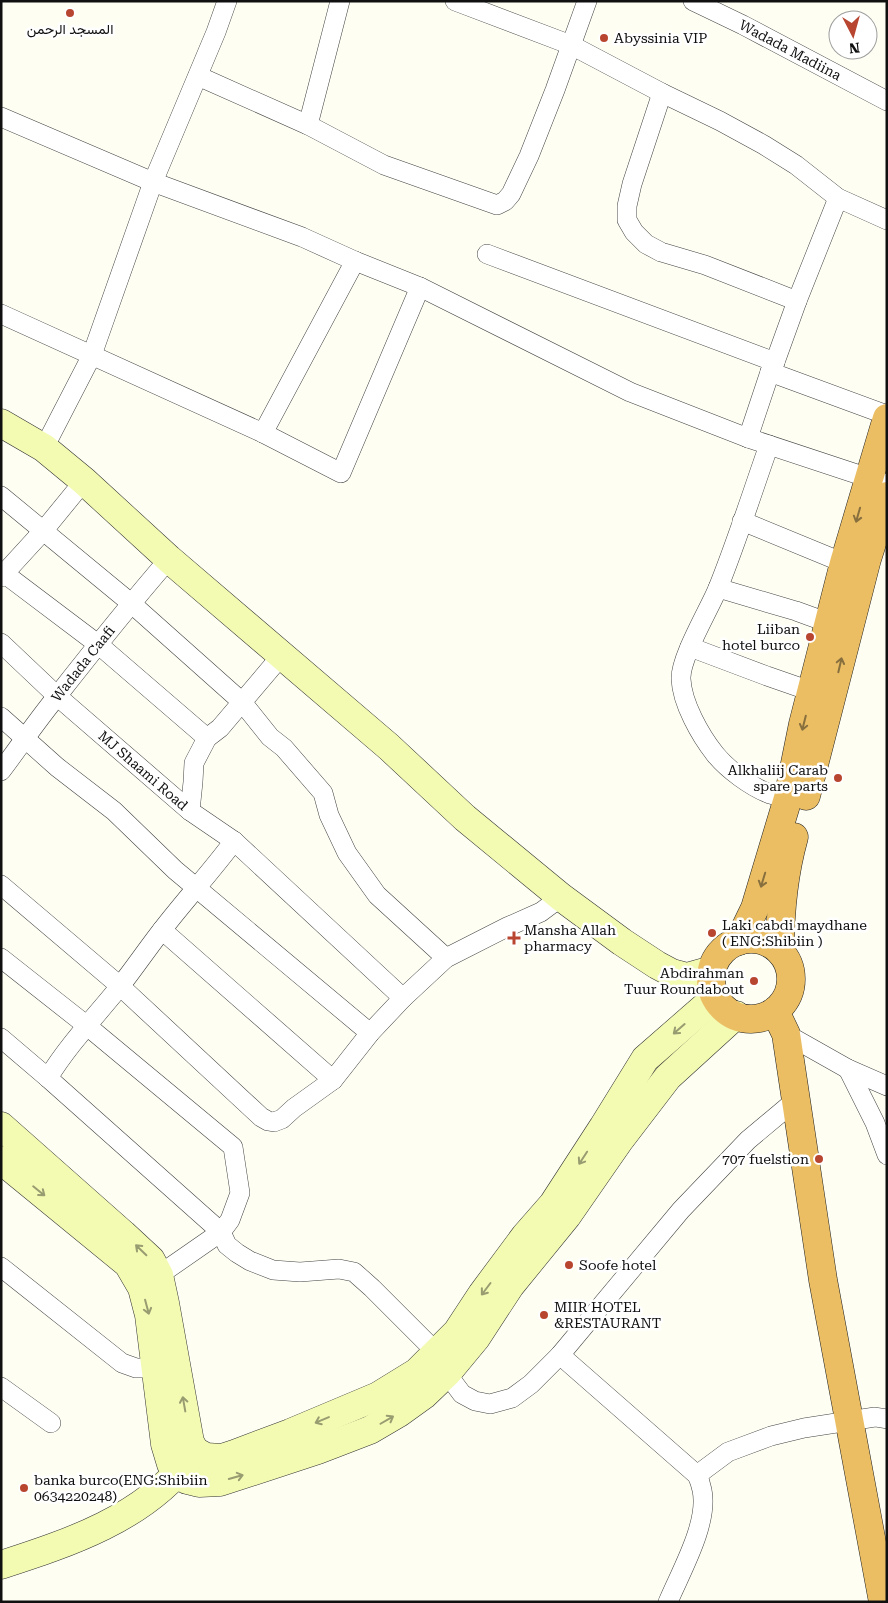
<svg xmlns="http://www.w3.org/2000/svg" width="888" height="1603" viewBox="0 0 888 1603" font-family="'Roboto Serif',Vazirmatn,serif">
  <rect width="100%" height="100%" fill="#fefef3"/>
  <g fill="none" stroke-linecap="round" stroke-linejoin="round">
    <g stroke="#434343" stroke-width="20">
      <g id="street">
        <path d="M455,1L571,45L662,93L720,121L764,145L796,165L838,198L887,220"/>
        <path id="s1" d="M693,1L743,25L887,101"/>
        <path d="M198,76L308,125L384,165L497,205L505,201L511,194L529,156L555,90L587,1"/>
        <path d="M662,93L632,184L627,206V220L634,232L646,244L661,252L705,265L797,301"/>
        <path d="M1,117L153,182L302,237L355,261L420,287L630,392L748,438L881,482"/>
        <path d="M308,125L340,1"/>
        <path d="M487,254L775,362"/>
        <path d="M1,314L263,433L341,473L420,287"/>
        <path d="M770,372L887,415"/>
        <path d="M263,433L355,261"/>
        <path d="M748,438L770,372L775,362L797,301L838,198"/>
        <path d="M769,445C752,493 737,541 718,588C709,610 680,658 681,679C682,703 700,735 715,754C727,769 751,787 770,794C776,796 783,796 788,798"/>
        <path d="M44,448L92,355L153,182L216,32L227,1"/>
        <path d="M1,496L132,604L242,702L270,737L284,748L323,793L329,815L347,853L377,895L446,958"/>
        <path d="M742,521L844,563"/>
        <path d="M1,571L99,645L207,738"/>
        <path d="M1,577L44,530L84,481"/>
        <path d="M718,588L796,611L829,623"/>
        <path id="s2" d="M1,643L57,696L190,811L234,841L403,998"/>
        <path d="M690,647L767,676L813,692"/>
        <path d="M1,717L57,767L114,811L175,870L370,1033"/>
        <path id="s3" d="M1,771C20,746 38,719 58,695C94,649 131,603 169,559"/>
        <path d="M190,811L193,782L194,763L207,738L220,728L282,655"/>
        <path d="M1,885L120,986L261,1117L268,1121L274,1122L282,1119L294,1108L333,1080L370,1033L403,998L446,958L507,927L541,912L561,897"/>
        <path d="M162,930L333,1080"/>
        <path d="M1,958L86,1025L233,1147L240,1193L230,1220L221,1232L159,1275"/>
        <path d="M786,1034L848,1069L887,1086"/>
        <path d="M1,1038L48,1078L221,1232L227,1245L237,1253L250,1261L273,1270L300,1272L339,1269L354,1272L372,1288L437,1353L453,1382L462,1394L475,1401L490,1404L512,1398L531,1384L560,1355L681,1210L748,1140L797,1099"/>
        <path d="M848,1069L875,1123L887,1155"/>
        <path d="M48,1078C69,1044 96,1016 121,985C135,967 148,948 162,930C185,900 211,872 234,841"/>
        <path d="M1,1267L122,1363L136,1368H166"/>
        <path d="M560,1355L697,1475C699,1479 701,1485 702,1490C709,1523 681,1571 668,1602"/>
        <path d="M1,1387L51,1423"/>
        <path d="M697,1475L728,1452L771,1436L804,1428L875,1417L887,1419"/>
      </g>
    </g>
    <g stroke="#323232" stroke-width="29">
      <g id="secondary">
        <path d="M1,423L44,448L84,481L169,559L389,747L465,818L561,897L622,942L657,965L672,973L687,977L712,970"/>
        <path d="M1,1126L123,1234L151,1260L159,1275L165,1303L190,1442L195,1451L206,1457L222,1458L234,1454L290,1433L378,1396L417,1372L457,1332L482,1294L525,1236L553,1204L603,1127L645,1059L716,997"/>
        <path d="M1,1160L128,1264L142,1288L149,1315L165,1444L171,1464L177,1475L187,1480L199,1483L220,1482L318,1450L370,1430L399,1413L424,1395L447,1373L476,1338L510,1286L567,1216L619,1141L668,1077L736,1015"/>
        <path d="M1,1565C69,1543 144,1518 188,1460"/>
      </g>
    </g>
    <g stroke="#212121" stroke-width="29">
      <g id="highway">
        <path d="M806,796L867,559L887,496"/>
        <circle cx="751" cy="979" r="40"/>
        <path d="M739,941L755,908L788,798L803,724L844,563L887,418"/>
        <path d="M780,951C780,911 783,876 794,837"/>
        <path d="M775,1011L786,1034L823,1280L883,1602"/>
      </g>
    </g>
    <use href="#street" stroke="#fff" stroke-width="19"/>
    <use href="#secondary" stroke="#f3fab2" stroke-width="28"/>
    <use href="#highway" stroke="#ebbe64" stroke-width="28"/>
  </g>
  <defs><path id="oneway-shaft" d="M-6 0H5M1.5-3L5.5 0L1.5 3" fill="none" stroke-width="1.6" stroke-linecap="round" stroke-linejoin="round" transform="scale(1.25)"/></defs>
  <g stroke="#88703e">
    <use href="#oneway-shaft" transform="translate(858 515) rotate(106)"/>
    <use href="#oneway-shaft" transform="translate(840 665) rotate(-77)"/>
    <use href="#oneway-shaft" transform="translate(804 723) rotate(104)"/>
    <use href="#oneway-shaft" transform="translate(763 880) rotate(107)"/>
  </g>
  <g stroke="#989c71">
    <use href="#oneway-shaft" transform="translate(679 1029) rotate(139)"/>
    <use href="#oneway-shaft" transform="translate(583 1158) rotate(123)"/>
    <use href="#oneway-shaft" transform="translate(39 1191) rotate(39)"/>
    <use href="#oneway-shaft" transform="translate(141 1250) rotate(-136)"/>
    <use href="#oneway-shaft" transform="translate(486 1289) rotate(127)"/>
    <use href="#oneway-shaft" transform="translate(147 1307) rotate(75)"/>
    <use href="#oneway-shaft" transform="translate(184 1404) rotate(-100)"/>
    <use href="#oneway-shaft" transform="translate(322 1420) rotate(157)"/>
    <use href="#oneway-shaft" transform="translate(387 1420) rotate(-30)"/>
    <use href="#oneway-shaft" transform="translate(236 1477) rotate(-16)"/>
  </g>
  <g fill="#b8452f" stroke="#fff" stroke-width="2">
    <circle cx="70" cy="13" r="5"/>
    <circle cx="604" cy="38" r="5"/>
    <circle cx="810" cy="637" r="5"/>
    <circle cx="838" cy="778" r="5"/>
    <circle cx="712" cy="933" r="5"/>
    <path d="M511.5 930.5h5v5h5v5h-5v5h-5v-5h-5v-5h5z"/>
    <circle cx="754" cy="981" r="5"/>
    <circle cx="819" cy="1159" r="5"/>
    <circle cx="569" cy="1265" r="5"/>
    <circle cx="544" cy="1315" r="5"/>
    <circle cx="24" cy="1488" r="5"/>
  </g>
  <g text-anchor="middle" stroke-width="5" stroke-linejoin="round" paint-order="stroke">
    <g font-size="14" fill="#101010" stroke="#fff" text-anchor="start">
      <text x="70" y="34" text-anchor="middle">المسجد الرحمن</text>
      <text x="614" y="43">Abyssinia VIP</text>
      <text x="800" y="634" text-anchor="end">Liiban<tspan x="800" dy="16">hotel burco</tspan></text>
      <text x="828" y="775" text-anchor="end">Alkhaliij Carab<tspan x="828" dy="16">spare parts</tspan></text>
      <text x="722" y="930">Laki cabdi maydhane<tspan x="722" dy="16">( ENG:Shibiin )</tspan></text>
      <text x="524" y="935">Mansha Allah<tspan x="524" dy="16">pharmacy</tspan></text>
      <text x="744" y="978" text-anchor="end">Abdirahman<tspan x="744" dy="16">Tuur Roundabout</tspan></text>
      <text x="809" y="1164" text-anchor="end">707 fuelstion</text>
      <text x="579" y="1270">Soofe hotel</text>
      <text x="554" y="1312">MIIR HOTEL<tspan x="554" dy="16">&amp;RESTAURANT</tspan></text>
      <text x="34" y="1485">banka burco(ENG:Shibiin<tspan x="34" dy="16">0634220248)</tspan></text>
    </g>
    <g font-size="14" fill="#101010" stroke="#fff">
      <text dy="5" stroke="none"><textPath href="#s1" startOffset="109">Wadada Madiina</textPath></text>
      <text dy="5" stroke="none"><textPath href="#s3" startOffset="135">Wadada Caafi</textPath></text>
      <text dy="5" stroke="none"><textPath href="#s2" startOffset="191">MJ Shaami Road</textPath></text>
    </g>
  </g>
  <rect width="888" height="1603" fill="none" stroke="#101010" stroke-width="5"/>
  <g transform="translate(853 35) rotate(174)"><circle r="24" fill="#ffffff" stroke="#9f9f9f"/>
  <path d="M0-4L9 19L0 12L-9 19Z" fill="#b8452f"/>
  <text y="-8" font-size="14" font-weight="bold" text-anchor="middle" fill="#101010">N</text>
  </g>
</svg>
